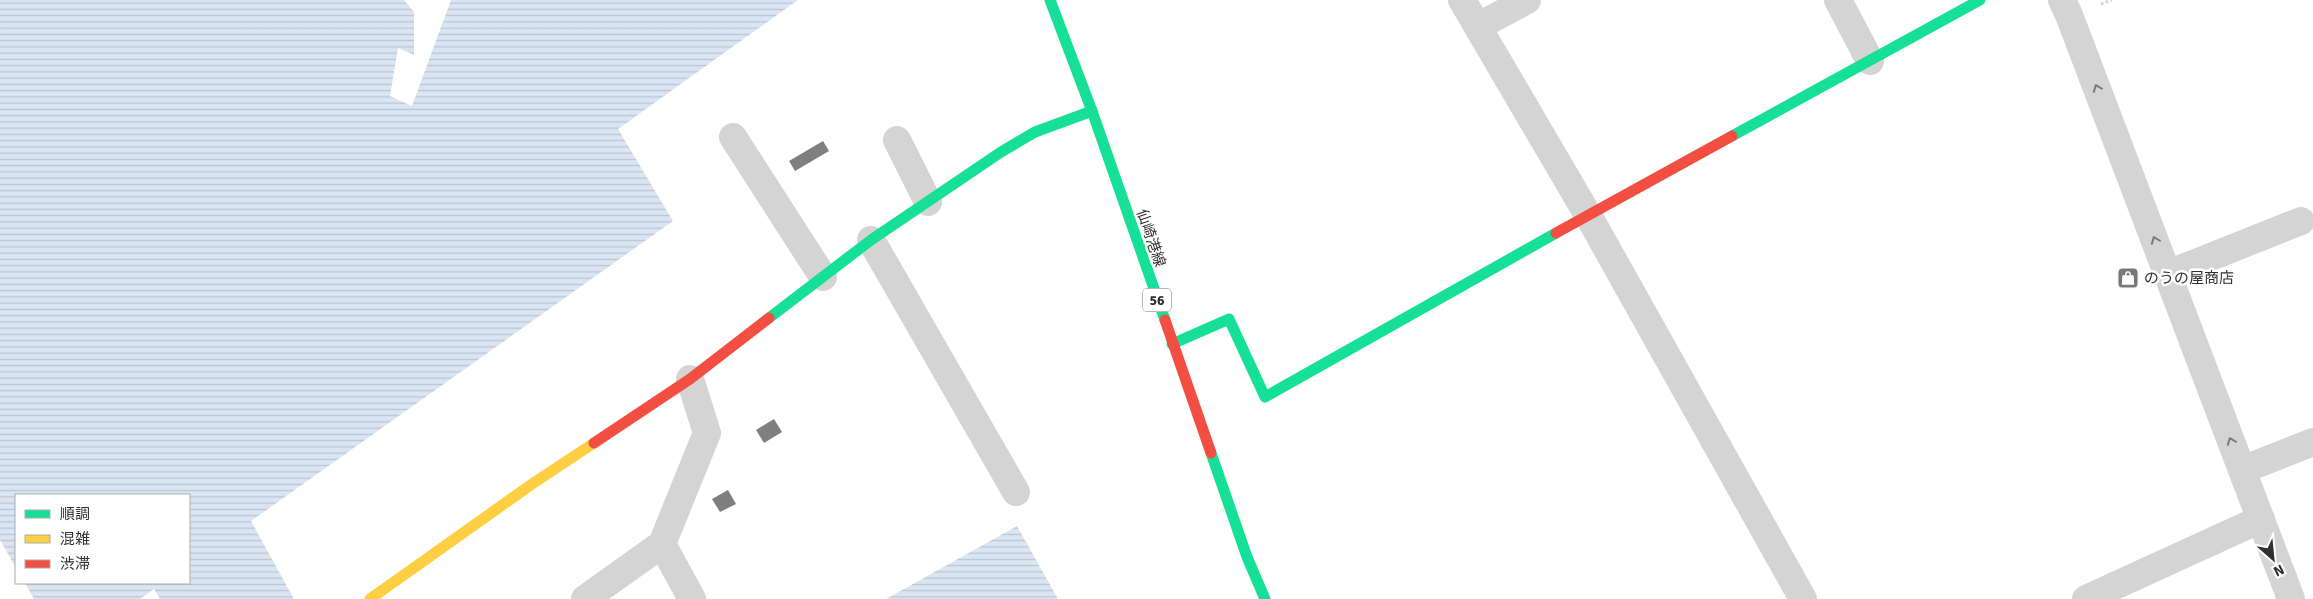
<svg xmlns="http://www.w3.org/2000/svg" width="2313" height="599" viewBox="0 0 2313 599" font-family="Signika,'Noto Sans JP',sans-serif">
  <defs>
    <pattern id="water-rules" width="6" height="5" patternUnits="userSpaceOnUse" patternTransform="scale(1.25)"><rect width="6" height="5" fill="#d9e5f2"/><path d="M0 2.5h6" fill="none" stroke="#bbc5d0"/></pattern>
  </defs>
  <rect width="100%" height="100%" fill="#fff"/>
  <g fill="url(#water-rules)">
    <path d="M0,0H404L414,12V55L398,48L390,96L412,106L451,0H798L618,129L673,221L251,521L294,599H160L154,589L140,599H34L25,583H189V495H16V568L0,540Z"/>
    <path d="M1017,526L1058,599H886Z"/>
  </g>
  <g fill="#7f7f7f">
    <path d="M823,141L829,151L795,171L789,161Z"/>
    <path d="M774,419L782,432L764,443L756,430Z"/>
    <path d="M728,490L736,504L720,512L712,499Z"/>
  </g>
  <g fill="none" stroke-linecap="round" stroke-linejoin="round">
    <path stroke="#d4d4d4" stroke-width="3" stroke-dasharray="2.5 2.5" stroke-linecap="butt" d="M2101,4L2112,0"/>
    <g stroke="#d4d4d4" stroke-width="28">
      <path d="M1462,0L1588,215L1803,599"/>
      <path d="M1838,0L1870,61"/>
      <path d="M2062,0L2069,15L2291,599"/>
      <path d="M1479,26L1527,0"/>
      <path d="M733,137L823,277"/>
      <path d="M897,140L928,202"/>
      <path d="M871,240L1016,492"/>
      <path d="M2168,274L2301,221"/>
      <path d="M2242,470L2313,442"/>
      <path d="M662,544L692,599"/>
      <path d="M585,599L662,544L707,433L690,379"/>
      <path d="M2086,599L2261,519"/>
    </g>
    <g stroke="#16e098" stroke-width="11">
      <path d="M1050,0L1092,111L1165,320"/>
      <path d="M1732,136L1980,0"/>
      <path d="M769,318L871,240L1001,152L1035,132L1092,111"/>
      <path d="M1172,344L1229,319L1265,397L1556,233"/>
      <path d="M1211,453L1247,557L1265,599"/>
    </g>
    <path stroke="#ffcf43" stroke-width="11" d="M370,599L532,484L594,443"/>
    <g stroke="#f24e42" stroke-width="11">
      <path d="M1556,233L1732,136"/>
      <path d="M1165,320L1211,453"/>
      <path d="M594,443L690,379L769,318"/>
    </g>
  </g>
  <defs><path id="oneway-chevron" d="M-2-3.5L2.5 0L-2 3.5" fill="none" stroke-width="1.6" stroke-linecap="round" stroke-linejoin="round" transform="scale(1.25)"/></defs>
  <g stroke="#7a7a7a">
    <use href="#oneway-chevron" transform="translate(2097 88) rotate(-111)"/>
    <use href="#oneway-chevron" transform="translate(2155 240) rotate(-111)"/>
    <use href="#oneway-chevron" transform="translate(2231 441) rotate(-111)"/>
  </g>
  <defs>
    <g id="shop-square" transform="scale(1.125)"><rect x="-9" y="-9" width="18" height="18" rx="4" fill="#787878" stroke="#fff"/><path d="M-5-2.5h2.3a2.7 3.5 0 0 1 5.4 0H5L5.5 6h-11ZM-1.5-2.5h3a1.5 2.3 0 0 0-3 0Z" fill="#fff"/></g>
  </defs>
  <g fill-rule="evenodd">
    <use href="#shop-square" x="2128" y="278"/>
  </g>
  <g text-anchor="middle" stroke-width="5" stroke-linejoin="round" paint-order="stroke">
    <rect fill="#fff" stroke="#6e6e6e" stroke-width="1" x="1143" y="288.5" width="28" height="23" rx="4"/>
    <g font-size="14" font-weight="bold" fill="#303030">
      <text x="1157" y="305">56</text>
    </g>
    <g font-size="15" fill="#303030" stroke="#fff">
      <text transform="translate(1151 238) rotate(71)" y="5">仙崎港線</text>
    </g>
    <g font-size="15" fill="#303030" stroke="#fff" text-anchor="start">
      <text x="2144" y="283">のうの屋商店</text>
    </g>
  </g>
  <rect x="15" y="494" width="175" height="90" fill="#ffffff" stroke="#acacac"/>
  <rect x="25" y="510" width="25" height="8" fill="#16e098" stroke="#acacac"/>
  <text x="60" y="519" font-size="15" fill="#303030">順調</text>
  <rect x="25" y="535" width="25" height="8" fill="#ffcf43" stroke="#acacac"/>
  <text x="60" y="544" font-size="15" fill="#303030">混雑</text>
  <rect x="25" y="560" width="25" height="8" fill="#f24e42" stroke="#acacac"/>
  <text x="60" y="569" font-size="15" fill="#303030">渋滞</text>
  <g transform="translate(2273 559) rotate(153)" stroke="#ffffff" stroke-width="4" paint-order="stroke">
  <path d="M0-4L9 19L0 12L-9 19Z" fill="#303030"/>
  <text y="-8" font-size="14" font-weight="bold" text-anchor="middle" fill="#303030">N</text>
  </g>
</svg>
